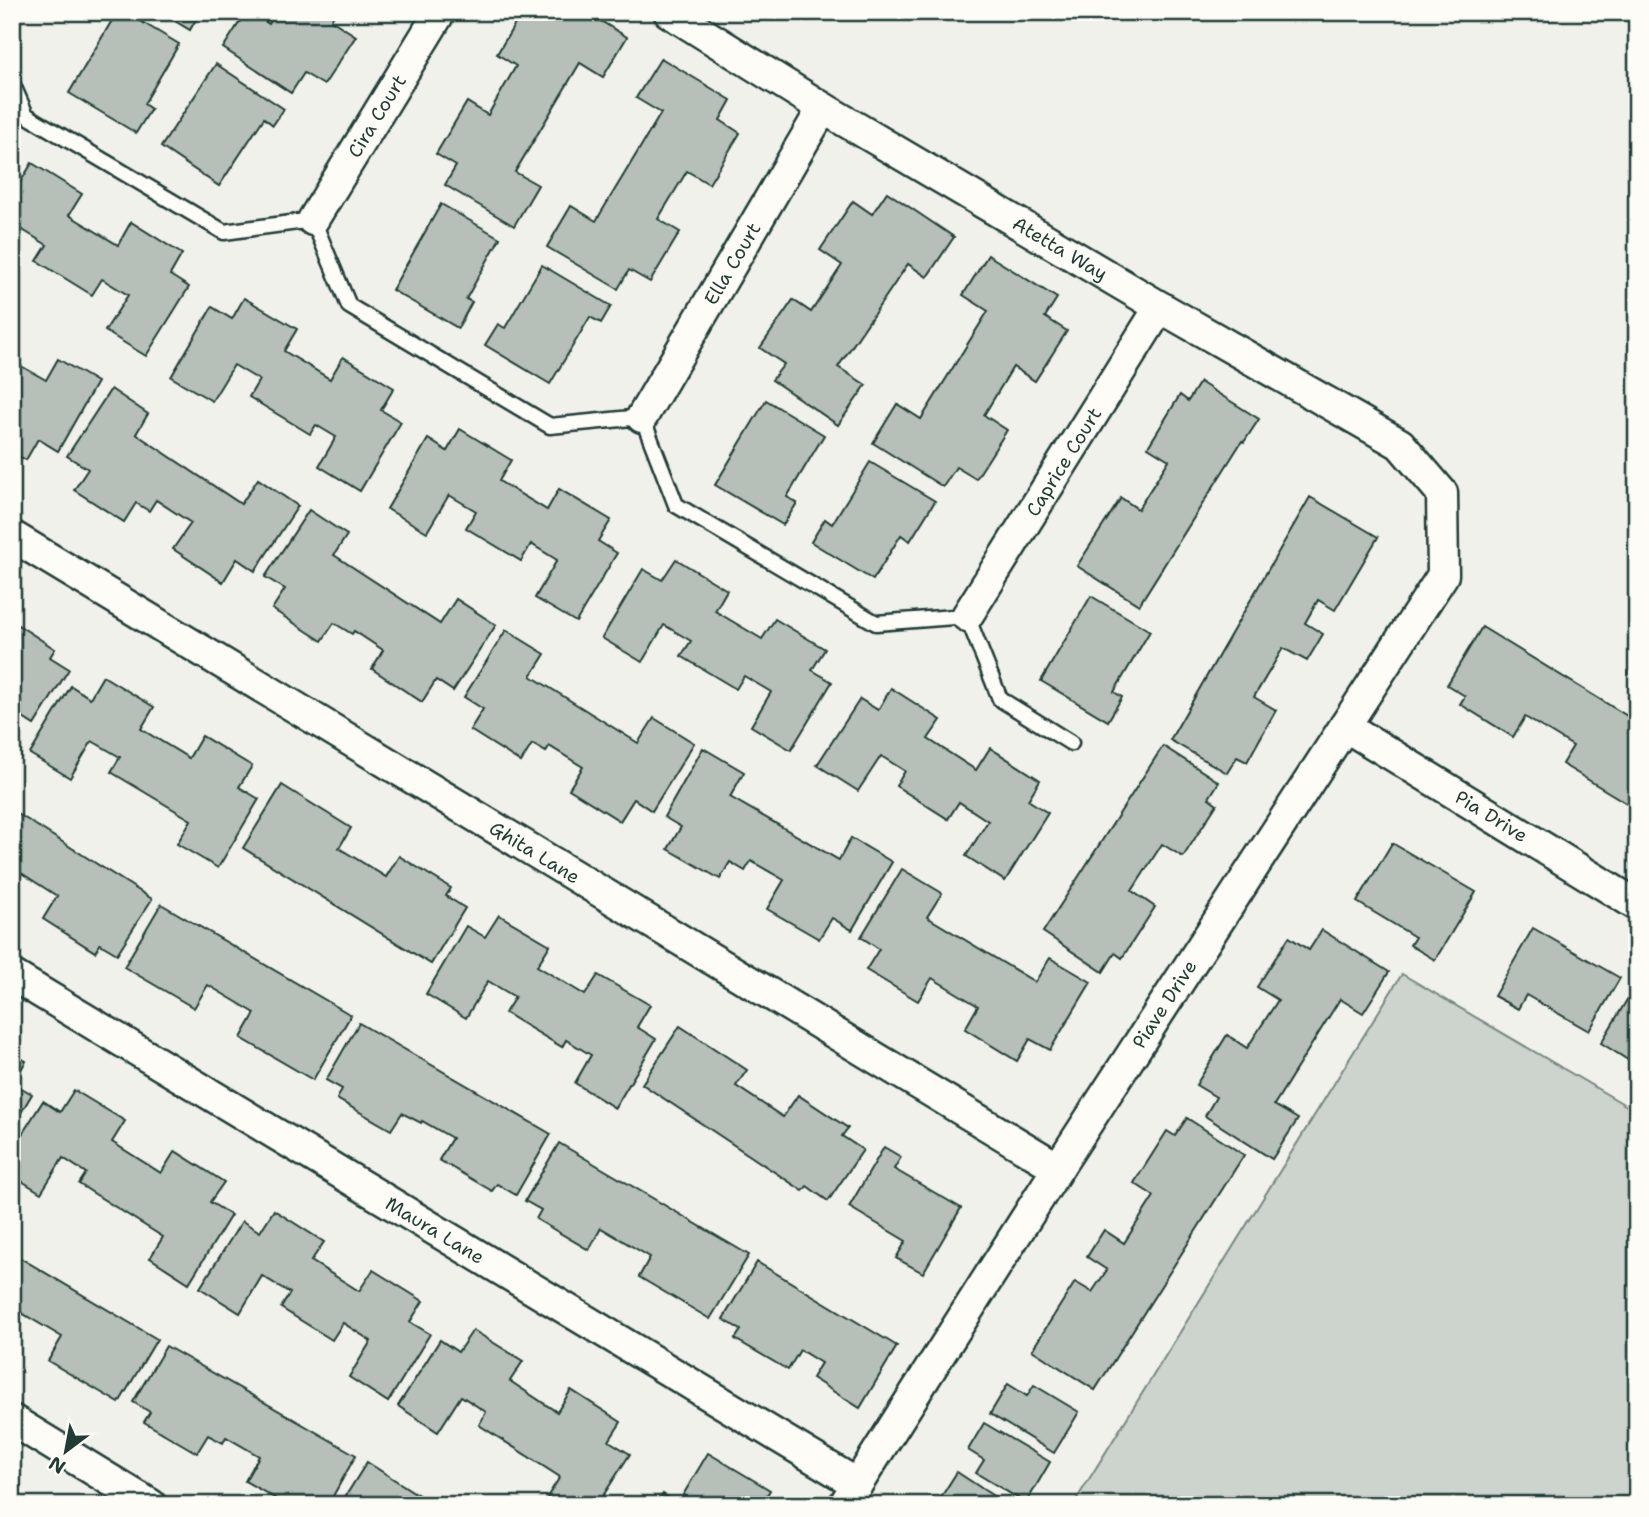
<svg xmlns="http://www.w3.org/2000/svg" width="1649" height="1517" viewBox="0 0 1649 1517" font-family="'Shantell Sans',sans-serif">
  <rect width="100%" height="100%" fill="#f0f1eb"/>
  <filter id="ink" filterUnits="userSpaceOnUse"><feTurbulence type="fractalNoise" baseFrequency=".0143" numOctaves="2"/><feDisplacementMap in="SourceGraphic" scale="14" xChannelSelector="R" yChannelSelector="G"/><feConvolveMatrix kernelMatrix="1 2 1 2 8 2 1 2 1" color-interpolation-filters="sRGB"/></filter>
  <g filter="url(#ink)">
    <path fill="#cdd3cd" stroke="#768880" stroke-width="2" d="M1402,974L1637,1112V1505H1073Z"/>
    <g fill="#b6bfb8" stroke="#1f3d34" stroke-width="2">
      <path d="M117,12H125L179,44L144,104L151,109L136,133L69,93Z"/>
      <path d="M160,12H200L190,30Z"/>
      <path d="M246,12H251L269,24L276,12H336L331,20L356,36L324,85L304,73L291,93L223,48Z"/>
      <path d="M522,12H540L548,17L550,12H586L627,37L603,77L580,63L515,172L538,185L514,226L445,185L456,166L436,154L467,102L488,115L516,66L497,54Z"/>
      <path d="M661,58L731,100L720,120L740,133L709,184L687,171L658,219L680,232L650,282L629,270L618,289L547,247L571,206L596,221L661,113L636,98Z"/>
      <path d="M216,64L284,109L273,125L264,118L219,186L161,147Z"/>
      <path d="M32,163L82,194L69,215L118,245L131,222L182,254L170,275L189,287L146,356L105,331L128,295L102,279L92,295L37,261L47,245L21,229L12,243V182L18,186Z"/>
      <path d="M887,192L954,237L927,277L908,264L838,367L866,385L838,425L772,380L784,364L760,348L793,300L811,312L842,265L820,250L853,201L872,214Z"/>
      <path d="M441,204L500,238L466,299L472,302L458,328L392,290Z"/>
      <path d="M988,255L1057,298L1045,317L1067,331L1035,381L1013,367L984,415L1007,430L976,479L956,467L943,487L873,443L897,404L921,419L988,311L963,295Z"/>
      <path d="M542,265L611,306L601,323L590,317L550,384L485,345L498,324L505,328Z"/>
      <path d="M244,298L297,329L284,351L330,379L343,357L394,388L381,410L401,422L360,491L319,466L336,437L316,425L310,434L249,397L259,380L234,365L212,401L171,377L212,307L232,319Z"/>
      <path d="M58,359L97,382L58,451L38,439L26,460L12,453V361L46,380Z"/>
      <path d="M1200,382L1259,419L1244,442L1242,441L1139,605L1077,566L1121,498L1138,509L1169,460L1148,447L1180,395L1188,401Z"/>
      <path d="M111,389L148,414L136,434L241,504L258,479L298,506L255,571L237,559L223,582L173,549L191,523L156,500L149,511L136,503L124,522L74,490L88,469L67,456Z"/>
      <path d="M766,400L824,435L787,497L797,503L783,525L715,485Z"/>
      <path d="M460,429L511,460L499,481L547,510L559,489L611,520L598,541L617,553L576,622L535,598L557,560L531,544L521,561L466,528L476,511L449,495L427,532L387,509L428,439L447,451Z"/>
      <path d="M870,462L935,501L910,541L901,535L873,580L811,542L825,519L832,524Z"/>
      <path d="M1310,497L1378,537L1335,610L1318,600L1305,623L1323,634L1307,661L1283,648L1254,697L1276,710L1247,762L1237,757L1227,773L1170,740Z"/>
      <path d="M309,510L347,535L334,555L440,624L456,599L496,625L453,691L436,680L422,702L372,669L383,650L354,631L352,634L334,623L322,641L272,609L285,589L265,577Z"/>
      <path d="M676,559L727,590L715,611L762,639L775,619L825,649L812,670L832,682L791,750L751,726L771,692L744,676L736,689L681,656L691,641L664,625L642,662L602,638L643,569L662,580Z"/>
      <path d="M1091,596L1150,631L1114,692L1122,697L1108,721L1041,681Z"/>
      <path d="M12,621L55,649L50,657L69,669L34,725L12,711Z"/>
      <path d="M1482,627L1637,722V801L1633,807L1562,764L1573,746L1525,717L1513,737L1460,704L1465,696L1447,685Z"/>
      <path d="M506,630L545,654L531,676L638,743L654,718L694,743L652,811L634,799L620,821L569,789L583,767L549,746L546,752L532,744L521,762L470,730L483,709L464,697Z"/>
      <path d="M103,676L154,707L141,729L189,758L202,736L252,766L239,787L259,799L218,868L177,844L191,820L111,772L120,757L92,741L70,778L30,754L71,686L90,698Z"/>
      <path d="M891,688L941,720L928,739L976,770L990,748L1040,780L1028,800L1048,813L1005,881L966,856L988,821L959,802L948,819L896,786L905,771L881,756L858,791L817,765L860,699L878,710Z"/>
      <path d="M1163,746L1219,782L1209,798L1217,804L1183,857L1162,844L1132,891L1155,907L1122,958L1115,953L1103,972L1043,932Z"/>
      <path d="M703,748L744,772L730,797L839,860L851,838L892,862L852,930L832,918L819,939L767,909L784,880L751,861L745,871L730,862L720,879L668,849L681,827L664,817Z"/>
      <path d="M282,785L351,828L339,848L386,877L399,856L451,888L446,896L465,908L431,964L243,848Z"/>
      <path d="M12,810L152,899L117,954L100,944L95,952L43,919L57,896L12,867Z"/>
      <path d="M1392,843L1476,892L1435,960L1410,945L1415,937L1357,902Z"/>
      <path d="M902,869L942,893L927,917L1035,982L1050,958L1091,982L1050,1050L1030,1039L1017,1061L965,1029L978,1006L932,978L918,1001L866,970L879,949L861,937Z"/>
      <path d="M161,904L351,1015L313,1080L241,1038L255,1013L208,985L194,1008L124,967Z"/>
      <path d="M499,915L550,945L537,966L585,995L598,975L650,1005L637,1027L656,1039L615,1108L575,1083L591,1055L566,1040L562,1047L505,1013L515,997L488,981L466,1018L426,994L466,926L485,937Z"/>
      <path d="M1533,928L1620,978L1589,1031L1526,995L1518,1009L1494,996Z"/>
      <path d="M1322,930L1389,972L1363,1013L1340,999L1274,1105L1298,1119L1272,1159L1205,1116L1216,1097L1196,1085L1227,1035L1247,1048L1278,1000L1257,987L1289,937L1309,950Z"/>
      <path d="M1637,983V1050L1634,1048L1628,1060L1601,1043Z"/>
      <path d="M359,1023L551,1134L516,1195L497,1184L492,1191L439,1160L452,1138L422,1121L421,1123L402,1113L391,1130L337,1099L342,1089L326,1080Z"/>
      <path d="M680,1026L747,1070L736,1086L783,1117L798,1095L848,1128L842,1136L863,1150L828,1201L807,1186L803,1191L642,1084Z"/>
      <path d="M12,1053L26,1061L13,1083L32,1094L12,1128Z"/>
      <path d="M74,1090L125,1121L112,1142L161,1173L175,1151L224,1182L210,1202L231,1215L189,1283L150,1258L163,1237L79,1184L86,1173L63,1158L41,1193L12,1175V1150L43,1101L60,1112Z"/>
      <path d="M1187,1118L1244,1155L1095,1390L1032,1350L1075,1282L1092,1292L1107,1270L1087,1257L1104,1230L1124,1243L1154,1196L1134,1183L1167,1131L1175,1136Z"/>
      <path d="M559,1143L749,1255L710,1319L639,1277L650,1257L601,1228L589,1250L536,1219L541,1210L525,1201Z"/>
      <path d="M884,1147L901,1157L894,1169L961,1208L923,1273L896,1258L906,1241L849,1207Z"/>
      <path d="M274,1210L324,1242L311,1261L359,1291L373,1270L423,1301L410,1322L430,1334L388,1402L349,1377L371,1341L343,1323L332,1340L281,1308L290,1293L262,1276L240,1313L200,1288L242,1221L260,1232Z"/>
      <path d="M12,1253L157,1339L119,1403L48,1361L62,1337L13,1308L12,1310Z"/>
      <path d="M757,1262L897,1346L860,1408L812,1378L821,1363L800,1350L788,1370L735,1339L741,1330L723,1319Z"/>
      <path d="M473,1330L523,1361L510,1381L557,1412L571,1390L621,1422L609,1441L630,1454L597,1505H560L547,1497L560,1477L479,1425L486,1412L461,1396L438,1432L398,1406L440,1340L458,1352Z"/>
      <path d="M166,1346L356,1455L328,1505H287L245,1481L259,1456L226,1437L223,1443L208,1435L197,1453L144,1422L150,1412L133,1402Z"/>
      <path d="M1008,1384L1027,1396L1034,1385L1079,1412L1054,1453L990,1414Z"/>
      <path d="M984,1423L1050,1462L1026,1503L976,1473L984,1460L968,1450Z"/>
      <path d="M708,1453L770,1490L761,1505H699L683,1495Z"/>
      <path d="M367,1462L434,1505H340Z"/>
      <path d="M957,1472L1007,1505H936Z"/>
      <path d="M663,1494L680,1505H656Z"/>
    </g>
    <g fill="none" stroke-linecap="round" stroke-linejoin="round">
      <g stroke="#1f3d34" stroke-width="19">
        <path id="lane" d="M12,83L26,115L224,232L313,220L349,306L550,426L642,417L676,505L876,623L967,616L1000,699L1071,743"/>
      </g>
      <g stroke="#1f3d34" stroke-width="35">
        <g id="street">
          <path id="s1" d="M669,12L823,108L1160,307L1400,444L1442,493L1443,575L1058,1168L844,1505"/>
          <path id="s2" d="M313,220L440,12"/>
          <path id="s3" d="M642,417L823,108"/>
          <path id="s4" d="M12,536L1058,1168"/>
          <path id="s5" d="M967,616L1160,307"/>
          <path id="s6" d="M1345,726L1637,905"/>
          <path id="s7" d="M12,975L857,1484"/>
          <path d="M12,1420L151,1505"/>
        </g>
      </g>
      <use href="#lane" stroke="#fdfcf7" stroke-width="14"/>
      <use href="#street" stroke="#fdfcf7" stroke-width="30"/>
    </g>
  </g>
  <g text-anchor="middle" stroke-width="5" stroke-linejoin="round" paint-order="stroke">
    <g font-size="19" fill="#1f3d34" stroke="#fdfcf7">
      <text dy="7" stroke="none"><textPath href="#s2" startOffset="122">Cira Court</textPath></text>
      <text dy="7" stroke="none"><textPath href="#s1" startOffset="457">Atetta Way</textPath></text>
      <text dy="7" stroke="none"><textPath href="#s3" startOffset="178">Ella Court</textPath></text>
      <text dy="7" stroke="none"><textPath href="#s5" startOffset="182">Caprice Court</textPath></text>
      <text dy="7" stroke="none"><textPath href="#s6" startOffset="172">Pia Drive</textPath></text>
      <text dy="7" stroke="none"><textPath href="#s4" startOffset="611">Ghita Lane</textPath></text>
      <text transform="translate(1164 1004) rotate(-57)" y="7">Piave Drive</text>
      <text dy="7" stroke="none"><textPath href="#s7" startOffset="494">Maura Lane</textPath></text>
    </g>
  </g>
  <rect width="1649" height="1517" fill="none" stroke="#fdfcf7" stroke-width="42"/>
  <rect x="21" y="21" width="1607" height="1475" fill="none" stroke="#1f3d34" stroke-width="2.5" filter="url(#ink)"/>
  <g transform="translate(66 1451) rotate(212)" stroke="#fdfcf7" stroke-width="5" paint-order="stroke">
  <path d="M0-5L12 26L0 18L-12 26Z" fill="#1f3d34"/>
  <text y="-10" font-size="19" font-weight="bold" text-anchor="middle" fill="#1f3d34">N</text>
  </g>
</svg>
